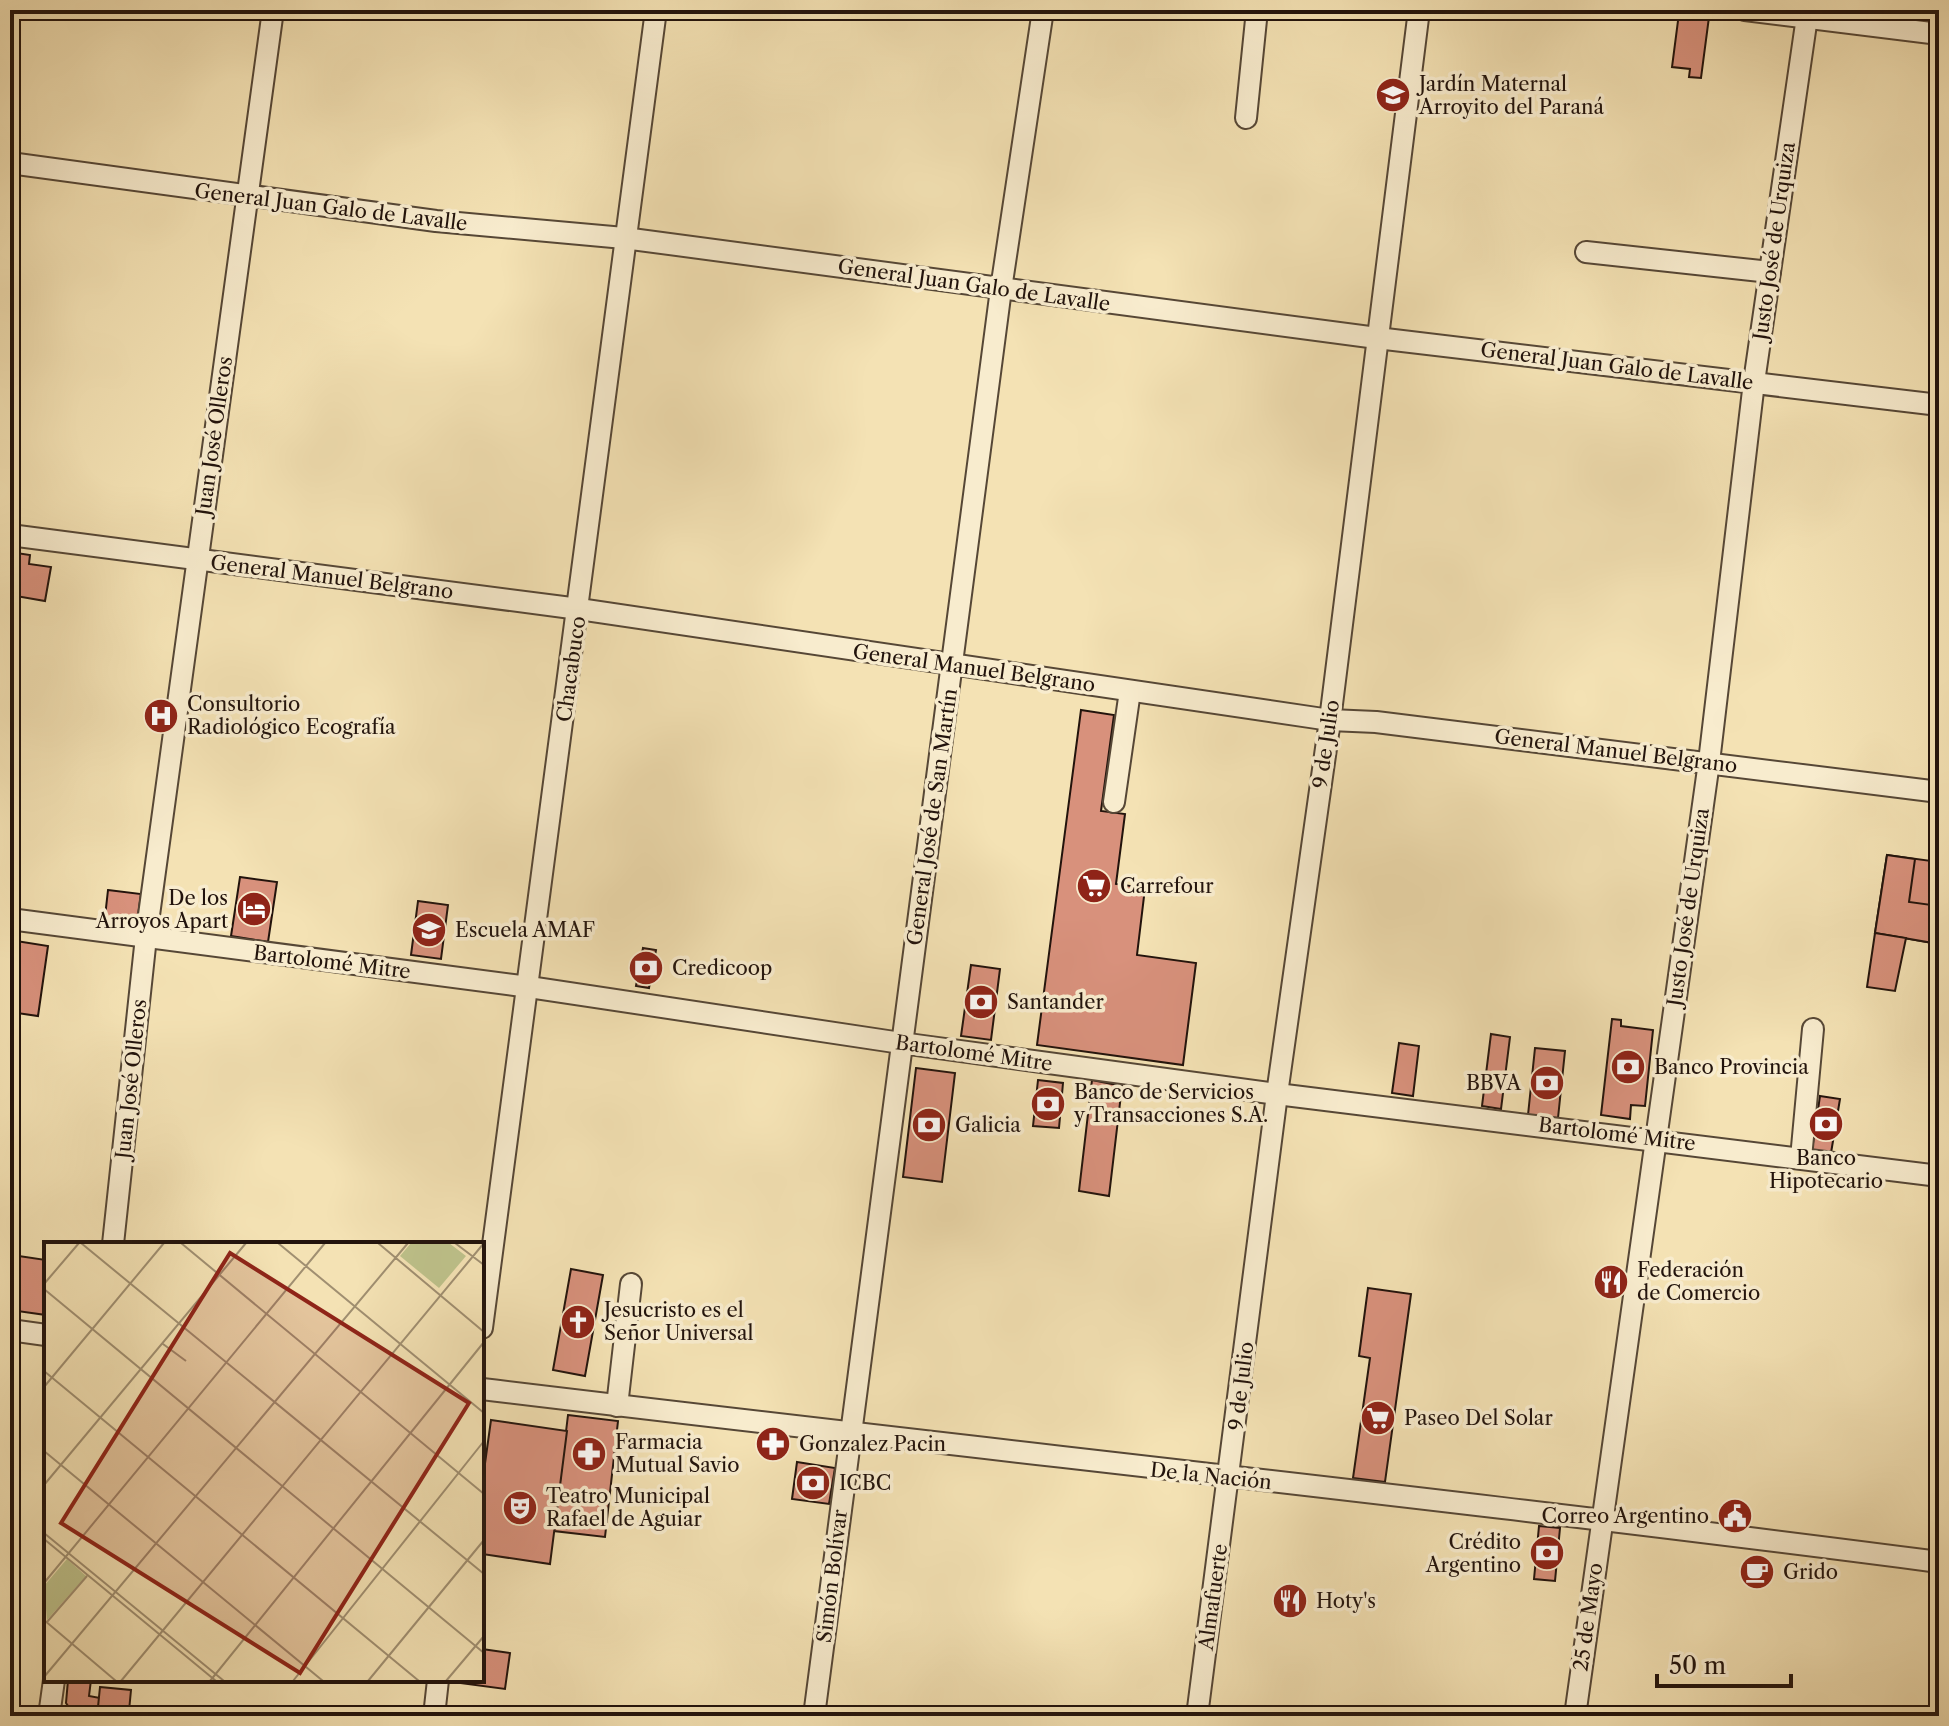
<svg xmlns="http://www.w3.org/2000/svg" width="1949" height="1726" viewBox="0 0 1949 1726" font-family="'Libre Caslon Text',serif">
  <rect width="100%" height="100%" fill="#f4e2b4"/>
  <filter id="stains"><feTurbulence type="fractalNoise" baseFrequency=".0025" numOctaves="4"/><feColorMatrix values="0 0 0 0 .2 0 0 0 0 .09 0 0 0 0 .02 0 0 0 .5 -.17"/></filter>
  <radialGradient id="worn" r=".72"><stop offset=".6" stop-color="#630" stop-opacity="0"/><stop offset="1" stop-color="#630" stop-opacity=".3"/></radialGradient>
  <g fill="#d8917c" stroke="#22130c" stroke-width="2">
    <path d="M1679,13L1709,17L1701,78L1689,77L1690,69L1672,67Z"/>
    <path d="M10,552L30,555L29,564L51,567L45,601L10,595Z"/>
    <path d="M152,703L173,706L170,730L149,727Z"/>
    <path d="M1081,710L1114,715L1101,811L1125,814L1116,884L1145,888L1137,955L1196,963L1183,1065L1037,1045Z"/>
    <path d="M1887,855L1939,862V906L1933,943L1875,933Z"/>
    <path d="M1887,855L1915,859L1909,902L1939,906L1933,943L1875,933Z"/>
    <path d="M240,877L277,882L268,942L231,936Z"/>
    <path d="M108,890L141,894L136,930L104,926Z"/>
    <path d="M418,901L448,905L441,959L411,955Z"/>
    <path d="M1939,906V944L1933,943Z"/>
    <path d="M1875,933L1906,938L1895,991L1867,987Z"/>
    <path d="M10,940L48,946L38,1016L10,1012Z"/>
    <path d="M643,948L656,950L649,988L636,986Z"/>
    <path d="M971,965L1000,969L991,1040L961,1036Z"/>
    <path d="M1612,1019L1621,1020V1026L1653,1030L1645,1106L1631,1105L1630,1119L1601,1115Z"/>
    <path d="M1491,1034L1510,1037L1501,1109L1482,1106Z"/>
    <path d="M1399,1043L1419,1046L1413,1096L1392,1093Z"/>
    <path d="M1535,1048L1565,1051L1558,1118L1528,1115Z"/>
    <path d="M916,1068L955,1073L942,1182L903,1177Z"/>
    <path d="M1038,1080L1063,1083L1059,1128L1033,1126Z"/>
    <path d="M1092,1080L1122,1086L1109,1196L1079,1191Z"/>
    <path d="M1820,1096L1840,1099L1831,1153L1812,1150Z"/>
    <path d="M12,1255L46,1260V1315L10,1310Z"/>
    <path d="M571,1269L603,1275L585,1376L553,1370Z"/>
    <path d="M1368,1288L1411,1294L1385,1482L1353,1478L1370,1358L1359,1356Z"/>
    <path d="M568,1415L618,1421L605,1537L554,1531Z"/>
    <path d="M491,1420L567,1431L550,1564L482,1554V1485Z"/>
    <path d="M797,1462L835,1468L829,1504L792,1499Z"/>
    <path d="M1539,1526L1560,1528L1555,1581L1534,1579Z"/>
    <path d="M482,1649L510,1653L505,1689L453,1682L482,1680Z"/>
    <path d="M68,1680H91L89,1696L100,1698L98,1716L73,1713L66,1703Z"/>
    <path d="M100,1687L131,1690L129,1711L98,1707Z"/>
  </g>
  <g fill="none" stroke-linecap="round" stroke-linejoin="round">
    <g stroke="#564736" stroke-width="24">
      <g id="minor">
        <path d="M1745,10L1939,34"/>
        <path d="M1246,118L1257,10"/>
        <path d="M10,163L436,221L624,238L1377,338L1939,405"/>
        <path d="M1586,252L1770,272"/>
        <path d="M10,535L579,609L1330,720L1376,722L1939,792"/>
        <path d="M1114,802L1130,691"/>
        <path d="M10,919L529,987L901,1043L1277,1094L1939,1176"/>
        <path d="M1801,1158L1813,1029"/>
        <path d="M113,1244L146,937L273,10"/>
        <path d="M482,1328L656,10"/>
        <path d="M10,1330L46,1335"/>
        <path d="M482,1389C968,1448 1454,1499 1939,1562"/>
        <path d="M617,1406L631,1284"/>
        <path d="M49,1716L54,1680"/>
        <path d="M434,1716L438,1680"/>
        <path d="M814,1716L1001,289L1043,10"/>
        <path d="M1197,1716L1277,1094L1330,720L1419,10"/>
        <path d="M1575,1716L1709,762L1754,382L1808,10"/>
      </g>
    </g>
    <use href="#minor" stroke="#f8ecce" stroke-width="20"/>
  </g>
  <defs>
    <g id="school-disc" transform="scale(1.8)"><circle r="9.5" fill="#8f2418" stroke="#f8ecce"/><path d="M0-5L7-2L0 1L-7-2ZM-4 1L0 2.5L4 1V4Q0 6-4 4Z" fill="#fff"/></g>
    <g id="hospital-disc" transform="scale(1.8)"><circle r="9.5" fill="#8f2418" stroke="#f8ecce"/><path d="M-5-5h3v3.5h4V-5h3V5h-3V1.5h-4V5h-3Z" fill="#fff"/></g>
    <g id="supermarket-disc" transform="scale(1.8)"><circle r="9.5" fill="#8f2418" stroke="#f8ecce"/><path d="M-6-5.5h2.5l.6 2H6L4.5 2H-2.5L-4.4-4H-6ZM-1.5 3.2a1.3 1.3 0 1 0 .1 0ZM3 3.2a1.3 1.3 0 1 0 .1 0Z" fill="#fff"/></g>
    <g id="hotel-disc" transform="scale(1.8)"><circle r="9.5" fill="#8f2418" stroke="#f8ecce"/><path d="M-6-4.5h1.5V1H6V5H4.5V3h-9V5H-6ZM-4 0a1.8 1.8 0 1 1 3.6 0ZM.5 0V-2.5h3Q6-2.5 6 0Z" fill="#fff"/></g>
    <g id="bank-disc" transform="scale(1.8)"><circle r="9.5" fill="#8f2418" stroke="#f8ecce"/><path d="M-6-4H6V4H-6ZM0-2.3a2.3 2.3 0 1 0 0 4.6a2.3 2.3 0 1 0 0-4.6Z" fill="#fff"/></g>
    <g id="restaurant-disc" transform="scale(1.8)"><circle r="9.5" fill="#8f2418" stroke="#f8ecce"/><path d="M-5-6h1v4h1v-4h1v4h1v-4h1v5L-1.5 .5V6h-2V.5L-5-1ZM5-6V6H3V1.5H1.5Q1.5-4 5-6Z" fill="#fff"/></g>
    <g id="church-disc" transform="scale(1.8)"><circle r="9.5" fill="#8f2418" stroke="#f8ecce"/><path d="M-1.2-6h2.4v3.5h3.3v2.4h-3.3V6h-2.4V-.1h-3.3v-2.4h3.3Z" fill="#fff"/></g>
    <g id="pharmacy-disc" transform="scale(1.8)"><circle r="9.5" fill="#8f2418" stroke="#f8ecce"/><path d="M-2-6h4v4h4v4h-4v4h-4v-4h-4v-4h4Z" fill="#fff"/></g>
    <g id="theatre-disc" transform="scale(1.8)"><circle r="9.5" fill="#8f2418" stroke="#f8ecce"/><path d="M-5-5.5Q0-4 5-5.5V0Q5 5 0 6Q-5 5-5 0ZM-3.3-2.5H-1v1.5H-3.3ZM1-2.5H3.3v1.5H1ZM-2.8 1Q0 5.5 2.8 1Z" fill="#fff"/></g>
    <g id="civic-disc" transform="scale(1.8)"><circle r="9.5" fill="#8f2418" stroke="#f8ecce"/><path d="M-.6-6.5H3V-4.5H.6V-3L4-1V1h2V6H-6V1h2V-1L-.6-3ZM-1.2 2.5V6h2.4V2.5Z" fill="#fff"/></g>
    <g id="cafe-disc" transform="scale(1.8)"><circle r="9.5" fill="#8f2418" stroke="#f8ecce"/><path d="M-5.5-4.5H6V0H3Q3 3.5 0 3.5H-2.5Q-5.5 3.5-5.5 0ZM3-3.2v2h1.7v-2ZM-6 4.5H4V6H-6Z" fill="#fff"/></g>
  </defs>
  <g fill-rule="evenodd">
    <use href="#school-disc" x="1393" y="95"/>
    <use href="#hospital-disc" x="161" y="716"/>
    <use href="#supermarket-disc" x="1094" y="886"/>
    <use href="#hotel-disc" x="254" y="909"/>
    <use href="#school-disc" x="429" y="930"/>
    <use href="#bank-disc" x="646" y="968"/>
    <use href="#bank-disc" x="981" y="1002"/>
    <use href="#bank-disc" x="1628" y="1067"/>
    <use href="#bank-disc" x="1547" y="1083"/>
    <use href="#bank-disc" x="1048" y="1104"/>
    <use href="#bank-disc" x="1826" y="1124"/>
    <use href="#bank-disc" x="929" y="1125"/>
    <use href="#restaurant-disc" x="1611" y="1282"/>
    <use href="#church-disc" x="578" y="1322"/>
    <use href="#supermarket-disc" x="1378" y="1418"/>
    <use href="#pharmacy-disc" x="773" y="1444"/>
    <use href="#pharmacy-disc" x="589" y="1454"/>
    <use href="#bank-disc" x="813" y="1483"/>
    <use href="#theatre-disc" x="520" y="1508"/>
    <use href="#civic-disc" x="1735" y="1516"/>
    <use href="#bank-disc" x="1547" y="1553"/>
    <use href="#cafe-disc" x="1757" y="1572"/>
    <use href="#restaurant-disc" x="1290" y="1601"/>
  </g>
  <g text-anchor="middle" stroke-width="7" stroke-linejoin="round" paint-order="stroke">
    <g font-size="20" fill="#22130c" stroke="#f8ecce" text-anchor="start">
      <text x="1419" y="91">Jardín Maternal<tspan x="1419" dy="23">Arroyito del Paraná</tspan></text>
      <text x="187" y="711">Consultorio<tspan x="187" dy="23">Radiológico Ecografía</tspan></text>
      <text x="1120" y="893">Carrefour</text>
      <text x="228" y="905" text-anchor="end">De los<tspan x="228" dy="23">Arroyos Apart</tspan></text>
      <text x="455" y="937">Escuela AMAF</text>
      <text x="672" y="975">Credicoop</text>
      <text x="1007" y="1009">Santander</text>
      <text x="1654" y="1074">Banco Provincia</text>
      <text x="1521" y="1090" text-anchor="end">BBVA</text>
      <text x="1074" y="1099">Banco de Servicios<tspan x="1074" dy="23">y Transacciones S.A.</tspan></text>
      <text x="955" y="1132">Galicia</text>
      <text x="1826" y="1165" text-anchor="middle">Banco<tspan x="1826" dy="23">Hipotecario</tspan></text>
      <text x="1637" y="1277">Federación<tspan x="1637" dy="23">de Comercio</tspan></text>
      <text x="604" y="1317">Jesucristo es el<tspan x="604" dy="23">Señor Universal</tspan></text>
      <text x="1404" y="1425">Paseo Del Solar</text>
      <text x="615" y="1449">Farmacia<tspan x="615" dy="23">Mutual Savio</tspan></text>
      <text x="799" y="1451">Gonzalez Pacin</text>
      <text x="839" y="1490">ICBC</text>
      <text x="546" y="1503">Teatro Municipal<tspan x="546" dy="23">Rafael de Aguiar</tspan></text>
      <text x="1709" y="1523" text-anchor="end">Correo Argentino</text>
      <text x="1521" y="1549" text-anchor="end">Crédito<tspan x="1521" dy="23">Argentino</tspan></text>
      <text x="1783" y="1579">Grido</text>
      <text x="1316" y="1608">Hoty's</text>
    </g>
    <g font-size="20" fill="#22130c" stroke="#f8ecce">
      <text transform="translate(331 207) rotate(7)" y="7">General Juan Galo de Lavalle</text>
      <text transform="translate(1774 241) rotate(-82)" y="7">Justo José de Urquiza</text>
      <text transform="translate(974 285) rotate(8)" y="7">General Juan Galo de Lavalle</text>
      <text transform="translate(1617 366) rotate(7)" y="7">General Juan Galo de Lavalle</text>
      <text transform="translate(214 436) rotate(-82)" y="7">Juan José Olleros</text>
      <text transform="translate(332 577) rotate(7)" y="7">General Manuel Belgrano</text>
      <text transform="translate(974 668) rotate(8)" y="7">General Manuel Belgrano</text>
      <text transform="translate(571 669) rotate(-82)" y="7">Chacabuco</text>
      <text transform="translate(1326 744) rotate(-82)" y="7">9 de Julio</text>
      <text transform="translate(1616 751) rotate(7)" y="7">General Manuel Belgrano</text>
      <text transform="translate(932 817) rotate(-82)" y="7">General José de San Martín</text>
      <text transform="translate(1688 907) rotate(-82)" y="7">Justo José de Urquiza</text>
      <text transform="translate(332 962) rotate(7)" y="7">Bartolomé Mitre</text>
      <text transform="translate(974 1053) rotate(8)" y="7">Bartolomé Mitre</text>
      <text transform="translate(131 1079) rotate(-84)" y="7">Juan José Olleros</text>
      <text transform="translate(1617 1134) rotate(7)" y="7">Bartolomé Mitre</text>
      <text transform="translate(1241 1386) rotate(-83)" y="7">9 de Julio</text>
      <text transform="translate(1211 1476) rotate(6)" y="7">De la Nación</text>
      <text transform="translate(832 1576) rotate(-83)" y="7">Simón Bolívar</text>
      <text transform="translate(1213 1597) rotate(-82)" y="7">Almafuerte</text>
      <text transform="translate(1588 1617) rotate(-82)" y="7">25 de Mayo</text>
    </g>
  </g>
  <g transform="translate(44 1242)">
    <rect width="440" height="440" fill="#f4e2b4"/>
    <path d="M367,1H405L422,14L395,46L356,14ZM23,317L42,334L3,378L0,344Z" fill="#bec28b"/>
    <path fill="none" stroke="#a08f71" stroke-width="2" d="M37,1L440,332M137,1L440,252M234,1L440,171M334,1L440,90M411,1L440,23M0,42L35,1M0,47L440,411M119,102L142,119M0,129L375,439M0,145L120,1M0,209L279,439M0,243L202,1M0,291L180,439M0,297L172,439M0,341L281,1M0,378L72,439M3,380L43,334M0,435L364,1M77,439L440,1M166,439L440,100M249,439L440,199M324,439L440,298M402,439L440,394"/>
    <path fill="#8f2418" fill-opacity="0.15" stroke="#8f2418" stroke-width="4" d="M186,11L425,161L256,431L17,281Z"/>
    <rect width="440" height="440" fill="none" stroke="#22130c" stroke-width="4"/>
  </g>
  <rect width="1949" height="1726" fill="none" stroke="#f4e2b4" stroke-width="40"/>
  <rect x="12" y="12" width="1925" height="1702" fill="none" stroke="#22130c" stroke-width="4"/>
  <rect x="20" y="20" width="1909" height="1686" fill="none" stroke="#22130c" stroke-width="2"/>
  <path d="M1657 1674v12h134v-12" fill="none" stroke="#22130c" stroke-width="4"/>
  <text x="1669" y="1674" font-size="24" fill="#22130c" stroke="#f8ecce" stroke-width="6" paint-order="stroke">50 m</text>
  <rect width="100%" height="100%" filter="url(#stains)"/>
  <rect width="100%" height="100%" fill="url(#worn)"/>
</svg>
